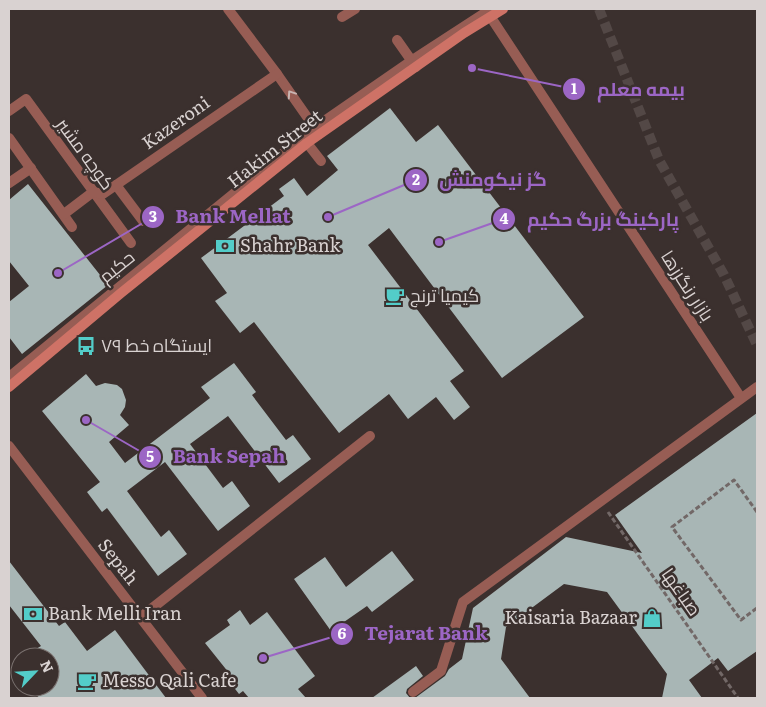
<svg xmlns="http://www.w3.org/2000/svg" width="766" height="707" viewBox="0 0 766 707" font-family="Literata,Cairo,serif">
  <rect width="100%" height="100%" fill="#3b302e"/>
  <g fill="#a8b6b5">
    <path d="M390,108L416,142L438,125L584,317L502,378L389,228L368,245L464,371L450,381L470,407L454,420L436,397L408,419L389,394L339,433L254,322L240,333L215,301L227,293L201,258L284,196L279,189L294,178L307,196L338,170L327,156Z"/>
    <path d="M28,184L108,285L22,354L9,337V302L29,286L9,261V200Z"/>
    <path d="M234,363L256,392L252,395L286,440L293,435L311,459L279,483L228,416L190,444L223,488L232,481L250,506L218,531L165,462L127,491L161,537L169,530L187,554L158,576L107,508L102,512L87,492L100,482L42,411L86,374L96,386L105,383L117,385L122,389L126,400L125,407L120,415L129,425L109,442L125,463L210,398L201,387Z"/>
    <path d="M757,413V651L728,671L718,658L689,680L702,698H662L667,674L607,592L564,584L506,627L501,659L530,698H415L445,676L449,669L462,659L473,608L566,537L642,553L615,515Z"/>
    <path d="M392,551L414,580L372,612L367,606L331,631L294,579L325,557L346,587Z"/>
    <path d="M9,561L59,626L65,622L87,651L115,630L166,698H36L50,687V657H42L36,649L41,646L9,605Z"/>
    <path d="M240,610L250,625L267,612L315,676L298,689L306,698H249L243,691L239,694L225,676L229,673L205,643L230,625L227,620Z"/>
    <path d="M416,666L423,676L407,689L406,693L410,698H372Z"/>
  </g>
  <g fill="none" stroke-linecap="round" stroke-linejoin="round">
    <path stroke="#534846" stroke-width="10" stroke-dasharray="10 5" stroke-linecap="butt" d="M599,9L659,160L724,275L757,345"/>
    <g stroke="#726867" stroke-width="3" stroke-dasharray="5 2.5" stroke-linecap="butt">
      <path d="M608,512L738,698"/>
      <path d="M757,512L734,480L672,527L741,620L757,608"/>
    </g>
    <g stroke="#975d54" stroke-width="10">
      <path d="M307,143L321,161"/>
      <path d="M9,377L314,128L411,61L491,9"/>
    </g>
    <g stroke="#975d54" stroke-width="10">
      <path d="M228,9L277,74L319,134"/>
      <path d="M490,16L741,398"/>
      <path d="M342,17L355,9"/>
      <path d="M397,40L416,67"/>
      <path d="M9,111L26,99L131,243"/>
      <path d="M9,138L72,227"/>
      <path d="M9,183L31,168"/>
      <path d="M116,185L143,221"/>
      <path d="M64,214L93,192L103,194L277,74"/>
      <path d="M9,446L202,698"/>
      <path d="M141,617L370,436"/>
      <path d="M413,692L441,671L463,602L757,387"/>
    </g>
    <path stroke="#ce7266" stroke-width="10" d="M9,387L121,293L307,143L464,33L503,9"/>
  </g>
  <defs><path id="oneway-chevron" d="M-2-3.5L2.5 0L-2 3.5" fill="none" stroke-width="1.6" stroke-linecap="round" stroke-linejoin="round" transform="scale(1.25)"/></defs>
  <use stroke="#c8b5b2" href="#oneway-chevron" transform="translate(291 94) rotate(-124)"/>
  <defs>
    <g id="bank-bare" transform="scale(1.5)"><path d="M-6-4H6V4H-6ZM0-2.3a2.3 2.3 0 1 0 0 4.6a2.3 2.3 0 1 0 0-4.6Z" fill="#53cdc9" stroke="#3b302e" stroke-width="2.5" paint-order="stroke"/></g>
    <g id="cafe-bare" transform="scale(1.5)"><path d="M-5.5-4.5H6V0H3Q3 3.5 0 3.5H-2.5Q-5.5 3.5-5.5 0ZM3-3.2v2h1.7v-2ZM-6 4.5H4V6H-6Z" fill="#53cdc9" stroke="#3b302e" stroke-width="2.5" paint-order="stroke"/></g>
    <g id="bus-bare" transform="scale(1.5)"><path d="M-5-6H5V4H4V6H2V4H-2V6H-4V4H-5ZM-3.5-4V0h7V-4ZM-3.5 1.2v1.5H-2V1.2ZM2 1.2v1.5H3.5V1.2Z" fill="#53cdc9" stroke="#3b302e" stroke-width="2.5" paint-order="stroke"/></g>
    <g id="shop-bare" transform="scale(1.5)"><path d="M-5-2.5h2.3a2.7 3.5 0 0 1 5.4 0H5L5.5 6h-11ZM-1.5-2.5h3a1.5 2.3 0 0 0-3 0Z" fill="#53cdc9" stroke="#3b302e" stroke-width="2.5" paint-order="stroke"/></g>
  </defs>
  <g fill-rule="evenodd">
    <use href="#bank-bare" x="225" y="246"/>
    <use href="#cafe-bare" x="395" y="296"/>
    <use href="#bus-bare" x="86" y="346"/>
    <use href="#bank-bare" x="33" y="614"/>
    <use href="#shop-bare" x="652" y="618"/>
    <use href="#cafe-bare" x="87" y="681"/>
  </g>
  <g text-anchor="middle" stroke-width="5" stroke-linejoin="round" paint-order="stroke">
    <g font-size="18" fill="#d9d2d1" stroke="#3b302e">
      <text transform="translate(176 123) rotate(-35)" y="6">Kazeroni</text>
      <text transform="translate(275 149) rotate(-38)" y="6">Hakim Street</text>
      <text transform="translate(85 154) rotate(54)" y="6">كوچه مشير</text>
      <text transform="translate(117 267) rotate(-39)" y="6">حکیم</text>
      <text transform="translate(687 286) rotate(57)" y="6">بازار رنگرزها</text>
      <text transform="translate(118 562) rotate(52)" y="6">Sepah</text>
      <text transform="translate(681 592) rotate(55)" y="6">صباغها</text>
    </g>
    <g font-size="18" fill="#d9d2d1" stroke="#3b302e" text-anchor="start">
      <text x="240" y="252">Shahr Bank</text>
      <text x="410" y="302">کیمیا ترنج</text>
      <text x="101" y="352">ایستگاه خط ۷۹</text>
      <text x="48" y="620">Bank Melli Iran</text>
      <text x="637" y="624" text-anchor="end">Kaisaria Bazaar</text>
      <text x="102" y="687">Messo Qali Cafe</text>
    </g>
  </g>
  <path fill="none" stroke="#9c66c5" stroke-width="2" d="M472 68L574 89M328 217L416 180M58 273L153 217M439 242L504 219M86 420L150 457M263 658L342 634"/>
  <g fill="#9c66c5" stroke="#3b302e" stroke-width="2">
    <circle cx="472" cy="68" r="5"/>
    <circle cx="328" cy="217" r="5"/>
    <circle cx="58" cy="273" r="5"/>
    <circle cx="439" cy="242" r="5"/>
    <circle cx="86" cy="420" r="5"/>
    <circle cx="263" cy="658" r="5"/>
    <circle cx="574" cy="89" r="12"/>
    <circle cx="416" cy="180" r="12"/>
    <circle cx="153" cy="217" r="12"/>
    <circle cx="504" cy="219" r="12"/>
    <circle cx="150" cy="457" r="12"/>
    <circle cx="342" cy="634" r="12"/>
  </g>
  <g font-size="15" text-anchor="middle" font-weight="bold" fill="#fff">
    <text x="574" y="94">1</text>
    <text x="416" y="185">2</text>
    <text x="153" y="222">3</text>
    <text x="504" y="224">4</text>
    <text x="150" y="462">5</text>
    <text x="342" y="639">6</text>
  </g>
  <g font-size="19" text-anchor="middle" font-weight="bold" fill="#9c66c5" stroke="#3b302e" stroke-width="5" stroke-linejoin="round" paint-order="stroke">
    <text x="641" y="96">بیمه معلم</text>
    <text x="493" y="186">گز نیکومنش</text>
    <text x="233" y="223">Bank Mellat</text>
    <text x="603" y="226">پارکینگ بزرگ حکیم</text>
    <text x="229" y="463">Bank Sepah</text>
    <text x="426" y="640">Tejarat Bank</text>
  </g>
  <rect width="766" height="707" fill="none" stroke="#d9d2d1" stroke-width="20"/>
  <g transform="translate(35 672) rotate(65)"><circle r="24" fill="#3b302e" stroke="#7a716f"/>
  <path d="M0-4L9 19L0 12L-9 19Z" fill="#53cdc9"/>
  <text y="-8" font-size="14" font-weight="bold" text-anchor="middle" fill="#d9d2d1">N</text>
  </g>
</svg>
